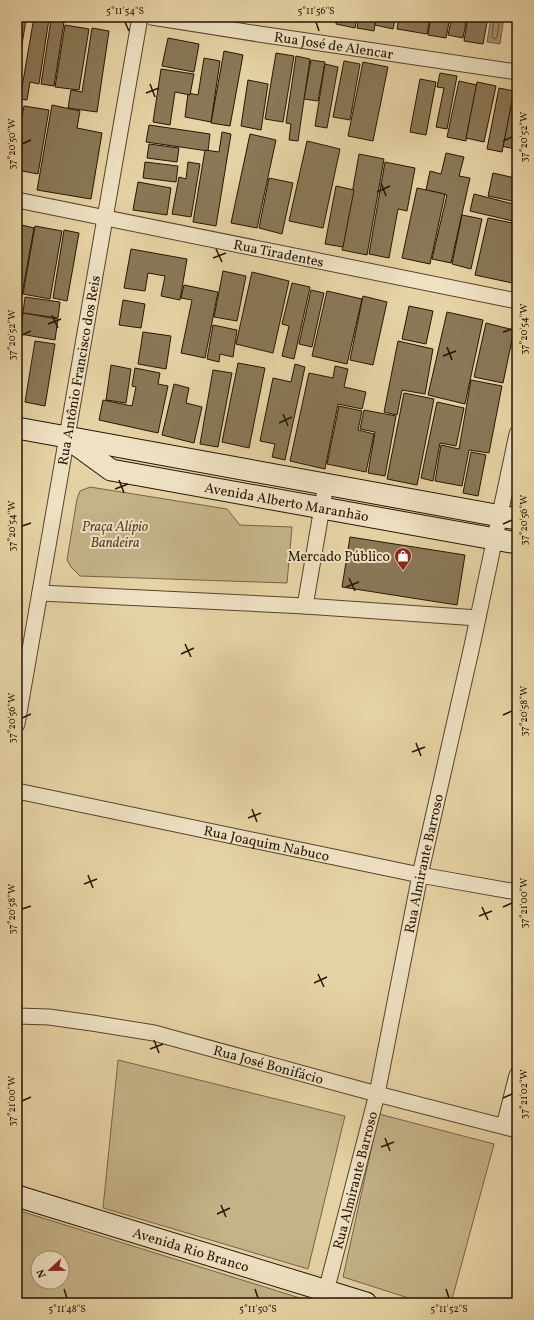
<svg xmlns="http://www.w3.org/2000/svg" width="534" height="1320" viewBox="0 0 534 1320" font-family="Vollkorn,serif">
  <rect width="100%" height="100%" fill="#e6d3a5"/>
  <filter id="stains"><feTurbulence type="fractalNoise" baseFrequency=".005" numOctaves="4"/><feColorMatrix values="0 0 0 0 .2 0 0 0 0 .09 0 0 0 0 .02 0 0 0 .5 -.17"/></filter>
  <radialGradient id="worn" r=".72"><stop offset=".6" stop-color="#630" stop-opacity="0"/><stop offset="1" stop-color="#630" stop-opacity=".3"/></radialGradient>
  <g fill="#c5b389" stroke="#766446" fill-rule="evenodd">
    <path d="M90,487L227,509L240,525L292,527L287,583L80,576L71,567L67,560L77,499L80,491Z"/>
    <path d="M118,1060L345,1116L308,1269L103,1208Z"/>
    <path d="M379,1114L494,1144L451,1303H424L343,1277Z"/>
    <path d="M17,1210L316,1303H17ZM38,1258H62V1282H38Z"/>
  </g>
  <path fill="#a5926e" stroke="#726043" d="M491,17H504L500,44L487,42Z"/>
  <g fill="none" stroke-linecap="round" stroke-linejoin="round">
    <path stroke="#665438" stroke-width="1" d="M494,17L492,37L495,39L497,37L500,17"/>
  </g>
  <g fill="#8a7857" stroke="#261503">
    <path d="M34,17L49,19L39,84L30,82L27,100L20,99Z"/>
    <path d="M285,17H304V20Z"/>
    <path d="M306,17H331L330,21Z"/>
    <path d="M337,17H357L355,28L336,24Z"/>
    <path d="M359,17H376L374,31L357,28Z"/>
    <path d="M377,17H396L393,29L375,25Z"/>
    <path d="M399,17H430L427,34L397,29Z"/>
    <path d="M431,17H450L446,38L428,35Z"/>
    <path d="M452,17H467L463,38L448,35Z"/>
    <path d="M468,17H488L483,44L464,41Z"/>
    <path d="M17,19L26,20L17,75Z"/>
    <path d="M51,20L64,22L54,86L41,84Z"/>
    <path d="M65,25L89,29L79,90L55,87Z"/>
    <path d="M92,28L109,31L97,112L68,108L71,90L82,92Z"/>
    <path d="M168,38L199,44L194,72L162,66Z"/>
    <path d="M224,51L243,55L230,126L211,123Z"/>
    <path d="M276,53L294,56L283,122L265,119Z"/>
    <path d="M296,56L310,59L298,141L289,140L291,124L286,123Z"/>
    <path d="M204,58L220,61L211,122L185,117L188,93L198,95Z"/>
    <path d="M311,60L325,62L318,101L304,99Z"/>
    <path d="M344,61L360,64L350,120L333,117Z"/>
    <path d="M363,62L388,67L373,141L348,136Z"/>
    <path d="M325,64L338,67L327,128L315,126Z"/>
    <path d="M161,69L194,74L190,95L175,92L170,125L153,122Z"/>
    <path d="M440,73L457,76L447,129L436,127L444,88L437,87Z"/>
    <path d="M420,79L436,82L426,135L410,132Z"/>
    <path d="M248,80L268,84L261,130L241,126Z"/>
    <path d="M459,81L477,85L466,141L447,137Z"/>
    <path d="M477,82L496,86L484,142L466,138Z"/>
    <path d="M513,87L517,88V141L515,149L501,146Z"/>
    <path d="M499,88L514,91L502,152L487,149Z"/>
    <path d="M52,105L80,111L77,128L102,133L91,199L37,190Z"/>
    <path d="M24,106L49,110L38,174L17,170V143Z"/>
    <path d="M149,125L210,134L208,151L146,142Z"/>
    <path d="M222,132L231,134L216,226L193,222L205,150L219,152Z"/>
    <path d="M250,134L276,140L257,228L231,223Z"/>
    <path d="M307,141L340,149L323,228L289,221Z"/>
    <path d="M149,144L179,148L177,162L147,158Z"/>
    <path d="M446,153L464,157L459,176L470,178L451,263L432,259L447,195L426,190L430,171L441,174Z"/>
    <path d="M359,154L384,159L367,255L342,250Z"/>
    <path d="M145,162L178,166L176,182L143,178Z"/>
    <path d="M188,162L200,164L191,217L172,214L179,177L186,179Z"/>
    <path d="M385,162L415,168L407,211L398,209L389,258L369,254Z"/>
    <path d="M493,173L515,178L513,186L517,187V202L488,196Z"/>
    <path d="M269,178L293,183L282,234L259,228Z"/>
    <path d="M138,182L171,188L167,215L133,210Z"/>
    <path d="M336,186L354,190L343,247L325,244Z"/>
    <path d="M417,188L445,194L430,264L402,258Z"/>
    <path d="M474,194L517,205V222L470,211Z"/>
    <path d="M462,215L482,219L471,269L452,264Z"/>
    <path d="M488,218L517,224V284L475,275Z"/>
    <path d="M17,224L34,228L19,311L17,310Z"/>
    <path d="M35,226L62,231L50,299L23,294Z"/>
    <path d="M64,230L79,233L67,301L53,298Z"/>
    <path d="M131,249L187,259L180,300L161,296L165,276L148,273L145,291L124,288Z"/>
    <path d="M223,271L246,276L237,321L214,317Z"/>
    <path d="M252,272L289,281L273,353L236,344Z"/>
    <path d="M292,283L310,287L294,359L282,356L289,326L282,324Z"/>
    <path d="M184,285L218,292L205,358L181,353L192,300L181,298Z"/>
    <path d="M311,290L324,293L312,347L299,344Z"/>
    <path d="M327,291L362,299L347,364L312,356Z"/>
    <path d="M363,296L387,302L373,365L350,360Z"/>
    <path d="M25,297L60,302L58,318L23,313Z"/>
    <path d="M123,300L145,304L141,328L119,325Z"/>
    <path d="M409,306L433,311L426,344L402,339Z"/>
    <path d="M447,312L483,320L465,404L428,395Z"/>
    <path d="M23,313L58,319L55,340L20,334Z"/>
    <path d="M486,323L514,330L503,383L474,377Z"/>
    <path d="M213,325L237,330L233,357L220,354L219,362L207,359Z"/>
    <path d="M143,332L171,336L166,369L138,364Z"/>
    <path d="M35,341L55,344L45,406L25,402Z"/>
    <path d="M398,341L433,349L425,394L402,390L397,415L384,412Z"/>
    <path d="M238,363L265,368L249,448L222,442Z"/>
    <path d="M295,364L305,367L285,460L272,457L275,444L260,441L273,378L291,382Z"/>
    <path d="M111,365L131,369L126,403L106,400Z"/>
    <path d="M335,366L348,369L344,387L366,392L362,409L338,404L325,469L290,461L309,373L333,378Z"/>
    <path d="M135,368L160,373L158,384L168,386L158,433L99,420L103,400L132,406L136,387L132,386Z"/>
    <path d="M213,370L232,373L218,447L200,444Z"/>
    <path d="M471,380L502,386L489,453L469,450L462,486L435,481L441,445L459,449Z"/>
    <path d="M174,384L189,388L186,403L202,407L194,443L162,435Z"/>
    <path d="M404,393L434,399L417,485L387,479Z"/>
    <path d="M437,402L464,408L456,446L440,443L433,481L421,478Z"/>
    <path d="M339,406L362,411L358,430L374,434L366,472L327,464Z"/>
    <path d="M364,410L396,416L385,476L368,473L375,432L360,429Z"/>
    <path d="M471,452L486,455L478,496L463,493Z"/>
    <path d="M350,537L465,555L457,605L342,587Z"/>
  </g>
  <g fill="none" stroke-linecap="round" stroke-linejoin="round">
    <g stroke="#56442c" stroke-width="17">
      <g id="street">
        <path id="s1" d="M152,17L259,34L517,72"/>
        <path id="s2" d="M17,200L517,301"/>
        <path d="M40,593L305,606L478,618"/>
        <path d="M305,606L326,484"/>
        <path id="s3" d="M17,724L140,17"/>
        <path id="s4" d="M17,791L420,875L517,892"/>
        <path id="s5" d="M17,1016L49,1017L92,1023L154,1033L377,1094L517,1130"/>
        <path d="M504,1126L517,1075"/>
        <path id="s6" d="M323,1303L377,1094L420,875L472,646L517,434"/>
      </g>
    </g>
    <g stroke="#261503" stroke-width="23">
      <g id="secondary">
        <path d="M17,428L517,519"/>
        <path id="s7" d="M71,441L111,470L517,543"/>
        <path id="s8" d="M17,1196L366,1303"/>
      </g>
    </g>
    <use href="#street" stroke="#efe2c4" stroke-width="15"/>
    <use href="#secondary" stroke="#efe2c4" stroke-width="21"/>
  </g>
  <path fill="none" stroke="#261503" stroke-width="1.5" d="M125,22L129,31M316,22L319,31M150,84L155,97M146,93L159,88M503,141L512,137M22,144L31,140M381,183L386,196M377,192L390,186M216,249L222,262M213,258L226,253M52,315L58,328M48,324L61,319M503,332L512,329M22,335L31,331M447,347L452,360M443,356L456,351M283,414L288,426M279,423L292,417M119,480L124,493M115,489L128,484M503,524L512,520M22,526L31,523M349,578L355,591M346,587L359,582M185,644L191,657M181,654L194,648M503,715L512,711M22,718L31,714M416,743L421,756M412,752L425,747M252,809L257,822M248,818L261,813M88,875L93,888M84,884L97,879M482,907L488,920M503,907L512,903M22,909L31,906M479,916L492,911M318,974L324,987M314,983L327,977M154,1040L159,1053M150,1049L163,1044M503,1098L512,1094M22,1101L31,1097M385,1138L390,1151M381,1147L394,1142M221,1205L226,1217M217,1214L230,1208M64,1289L67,1298M255,1289L258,1298M446,1289L449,1298"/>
  <defs>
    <g id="shop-pin" transform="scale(0.9)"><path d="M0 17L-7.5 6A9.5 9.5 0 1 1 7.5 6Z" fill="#8f2418" stroke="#efe2c4"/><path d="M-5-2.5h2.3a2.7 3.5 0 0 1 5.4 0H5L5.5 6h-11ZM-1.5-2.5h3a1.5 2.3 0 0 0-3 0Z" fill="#fff"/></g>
  </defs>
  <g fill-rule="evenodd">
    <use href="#shop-pin" x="403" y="556"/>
  </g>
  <g text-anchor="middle" stroke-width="4" stroke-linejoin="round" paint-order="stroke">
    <g font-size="14" fill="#261503" stroke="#efe2c4">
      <text dy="5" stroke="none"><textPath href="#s1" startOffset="184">Rua José de Alencar</textPath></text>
      <text dy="5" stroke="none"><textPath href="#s2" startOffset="267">Rua Tiradentes</textPath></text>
      <text dy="5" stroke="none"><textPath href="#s3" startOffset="359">Rua Antônio Francisco dos Reis</textPath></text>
      <text dy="5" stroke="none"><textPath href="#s7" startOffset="228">Avenida Alberto Maranhão</textPath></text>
      <text dy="5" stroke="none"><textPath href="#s4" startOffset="255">Rua Joaquim Nabuco</textPath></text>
      <text dy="5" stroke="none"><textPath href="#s6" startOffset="451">Rua Almirante Barroso</textPath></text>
      <text dy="5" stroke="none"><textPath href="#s5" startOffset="257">Rua José Bonifácio</textPath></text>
      <text dy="5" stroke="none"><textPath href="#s6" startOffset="127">Rua Almirante Barroso</textPath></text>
      <text dy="5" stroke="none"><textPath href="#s8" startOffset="182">Avenida Rio Branco</textPath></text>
    </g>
    <g font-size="14" font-style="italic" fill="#56442b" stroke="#efe2c4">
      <text x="115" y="531">Praça Alípio<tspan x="115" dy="16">Bandeira</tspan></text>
    </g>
    <g font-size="14" fill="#261503" stroke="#efe2c4" text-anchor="end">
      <text x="390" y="561">Mercado Público</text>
    </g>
  </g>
  <rect width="534" height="1320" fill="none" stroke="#e6d3a5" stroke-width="44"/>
  <g transform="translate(50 1270) rotate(248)"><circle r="19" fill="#efe2c4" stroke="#9f9077"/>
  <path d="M0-3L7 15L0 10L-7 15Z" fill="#8f2418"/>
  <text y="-6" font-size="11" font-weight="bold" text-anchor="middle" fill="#261503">N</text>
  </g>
  <rect x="22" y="22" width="490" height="1276" fill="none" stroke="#261503" stroke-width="1.5"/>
  <g font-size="10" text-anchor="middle" fill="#261503">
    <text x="125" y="14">5°11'54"S</text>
    <text x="316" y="14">5°11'56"S</text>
    <text transform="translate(523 137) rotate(-90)" y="4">37°20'52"W</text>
    <text transform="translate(11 144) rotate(-90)" y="4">37°20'50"W</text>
    <text transform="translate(523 329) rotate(-90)" y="4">37°20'54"W</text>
    <text transform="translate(11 335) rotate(-90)" y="4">37°20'52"W</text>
    <text transform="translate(523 520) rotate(-90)" y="4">37°20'56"W</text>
    <text transform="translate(11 526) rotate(-90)" y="4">37°20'54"W</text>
    <text transform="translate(523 711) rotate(-90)" y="4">37°20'58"W</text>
    <text transform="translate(11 718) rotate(-90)" y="4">37°20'56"W</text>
    <text transform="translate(523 903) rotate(-90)" y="4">37°21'00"W</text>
    <text transform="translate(11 909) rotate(-90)" y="4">37°20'58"W</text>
    <text transform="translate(523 1094) rotate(-90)" y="4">37°21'02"W</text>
    <text transform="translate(11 1101) rotate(-90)" y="4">37°21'00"W</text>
    <text x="67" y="1312">5°11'48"S</text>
    <text x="258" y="1312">5°11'50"S</text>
    <text x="449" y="1312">5°11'52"S</text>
  </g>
  <rect width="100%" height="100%" filter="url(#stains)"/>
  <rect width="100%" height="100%" fill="url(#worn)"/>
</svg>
